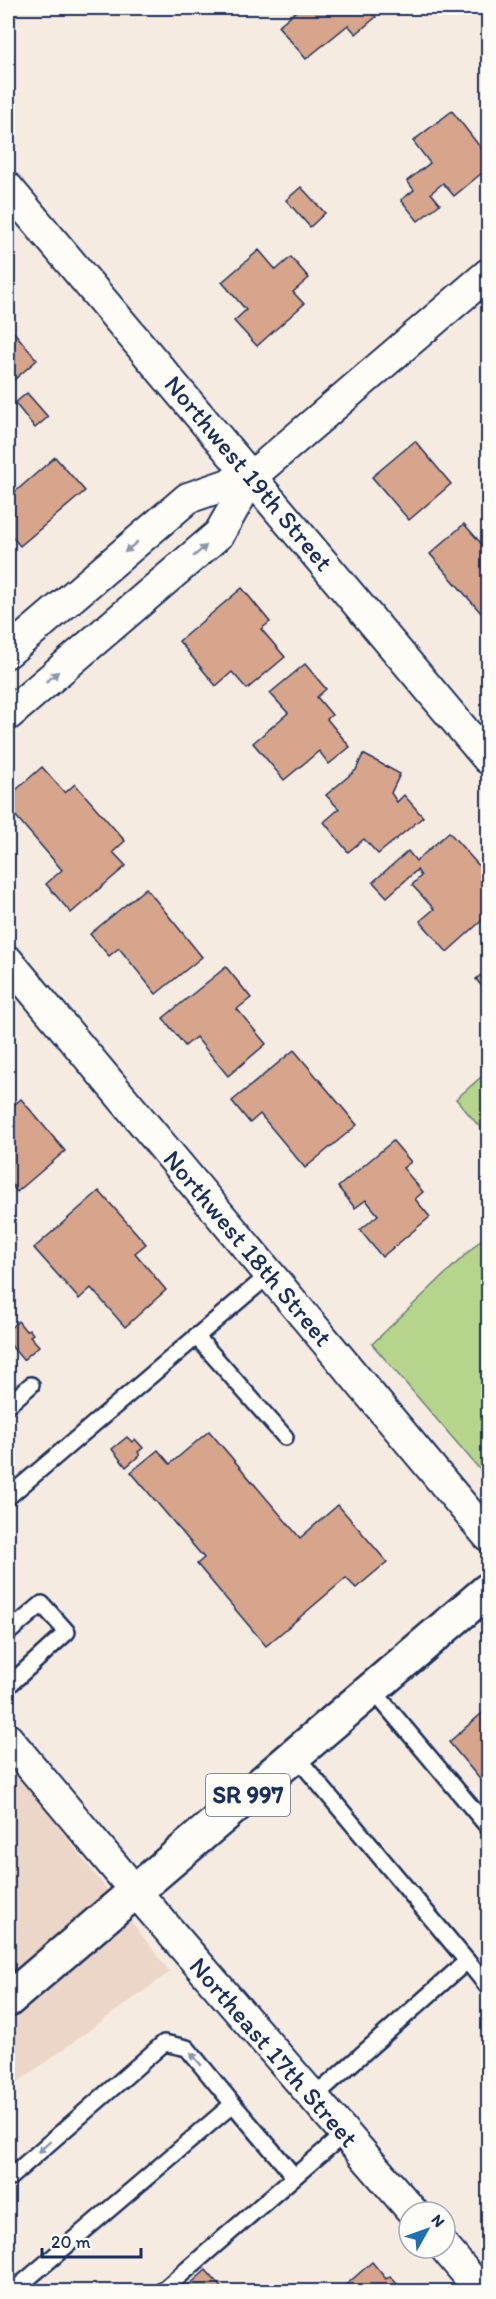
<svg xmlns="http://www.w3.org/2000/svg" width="496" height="2299" viewBox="0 0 496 2299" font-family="Itim,sans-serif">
  <rect width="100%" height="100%" fill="#f5ebe1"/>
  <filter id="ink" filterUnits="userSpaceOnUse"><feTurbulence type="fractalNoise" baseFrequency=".0167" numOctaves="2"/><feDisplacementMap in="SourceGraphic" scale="12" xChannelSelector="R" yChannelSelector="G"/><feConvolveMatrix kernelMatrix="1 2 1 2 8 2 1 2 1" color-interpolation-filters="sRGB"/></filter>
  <g filter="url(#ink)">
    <path fill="#ecd6c7" d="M8,1761L170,1972L8,2089Z"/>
    <g fill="#b6d48c" stroke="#688275" stroke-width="1.5">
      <path d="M488,1071V1137L456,1099Z"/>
      <path d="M488,1233V1479L372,1344Z"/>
    </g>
    <g fill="#d7a58b" stroke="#1b2f5e" stroke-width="1.5">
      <path d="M300,8H367L376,17L356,34L348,25L306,59L278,26Z"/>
      <path d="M452,111L488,157V168L454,196L443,183L431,193L440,204L418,221L401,200L414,190L407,181L430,163L413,141Z"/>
      <path d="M301,187L325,213L310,227L286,200Z"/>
      <path d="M259,250L276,270L291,257L309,278L293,292L304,304L257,346L234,321L246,310L222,282Z"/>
      <path d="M8,325L37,360L8,385Z"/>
      <path d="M27,393L48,417L35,428L15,403Z"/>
      <path d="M415,441L451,484L409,520L372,477Z"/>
      <path d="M55,457L85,491L20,546L8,532V498Z"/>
      <path d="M464,524L488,551V621L430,554Z"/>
      <path d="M242,588L270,622L261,629L285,657L247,689L232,672L216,686L179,641Z"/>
      <path d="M305,664L326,689L317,697L332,715L327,719L350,747L329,764L319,751L284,780L253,743L288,713L270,693Z"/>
      <path d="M363,754L400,774L391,793L397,802L404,795L423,817L378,854L364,839L348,852L324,822L339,809L326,795L356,770Z"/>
      <path d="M42,767L65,793L75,784L125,841L113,852L126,866L71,913L46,884L62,870L8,807V797Z"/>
      <path d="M449,832L488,876V915L447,952L420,921L434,909L412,885L421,876L417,870L387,897L373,882L408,851L416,861Z"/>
      <path d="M146,888L202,957L156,994L119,948L109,956L90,934Z"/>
      <path d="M226,967L251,998L237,1009L266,1044L228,1076L196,1037L185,1046L163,1018Z"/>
      <path d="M488,969V994L476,979Z"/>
      <path d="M294,1050L357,1125L305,1168L260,1114L250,1123L232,1101Z"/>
      <path d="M21,1099L65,1151L17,1192L8,1180V1110Z"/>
      <path d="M393,1141L411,1162L403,1168L423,1192L415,1199L430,1217L382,1257L360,1230L378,1215L366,1200L355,1208L338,1187Z"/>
      <path d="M99,1191L146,1244L135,1253L166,1290L125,1327L91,1288L79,1299L34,1248Z"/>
      <path d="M18,1321L26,1331L29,1329L33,1334L30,1336L39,1346L23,1360L8,1342V1330Z"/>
      <path d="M209,1431L300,1538L338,1505L387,1562L356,1588L346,1578L266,1646L197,1564L204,1558L131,1472L158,1450L170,1464Z"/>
      <path d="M127,1437L132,1442L135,1439L143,1448L138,1452L140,1455L126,1467L112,1449Z"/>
      <path d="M488,1708V1789L449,1742Z"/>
      <path d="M372,2262L386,2279L390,2276L404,2292H338Z"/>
      <path d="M206,2270L225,2292H181Z"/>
    </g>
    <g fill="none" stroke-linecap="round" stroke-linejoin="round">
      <g stroke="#1b2f5e" stroke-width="20">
        <g id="lane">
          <path d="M196,1336L285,1437"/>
          <path d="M8,1405L31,1385"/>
          <path d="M8,1497L270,1274"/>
          <path d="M8,1633L42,1604L67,1632L8,1686"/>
          <path d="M372,1689L488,1827"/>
          <path d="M295,1755L467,1961L314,2097"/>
          <path d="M467,1961L488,1987"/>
          <path d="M8,2179L164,2043L187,2048L233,2104"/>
          <path d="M12,2292L233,2104L294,2176"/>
          <path d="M161,2292L345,2133"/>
        </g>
      </g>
      <g stroke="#1b2f5e" stroke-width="34">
        <g id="street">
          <path d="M8,188L488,759"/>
          <path d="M8,652L188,498L252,476L488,274"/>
          <path d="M8,715L219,534L252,476"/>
          <path d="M8,961L488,1536"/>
          <path d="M8,1739L135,1891L413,2212"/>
          <path d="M445,2248L482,2292"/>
        </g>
      </g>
      <g stroke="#1b2f5e" stroke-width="38">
        <path id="highway" d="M8,2000L488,1590"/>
      </g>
      <use href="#lane" stroke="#fdfcf7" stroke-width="15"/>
      <use href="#street" stroke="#fdfcf7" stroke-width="30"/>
      <use href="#highway" stroke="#fdfcf7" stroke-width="33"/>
    </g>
    <defs><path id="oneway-solid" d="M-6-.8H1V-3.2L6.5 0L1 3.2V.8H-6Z" transform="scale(1.5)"/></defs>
    <g fill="#8c96aa">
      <use href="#oneway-solid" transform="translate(131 547) rotate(140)"/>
      <use href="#oneway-solid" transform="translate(200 551) rotate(-40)"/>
      <use href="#oneway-solid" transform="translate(52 677) rotate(-40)"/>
      <use href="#oneway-solid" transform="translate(196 2059) rotate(-130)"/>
      <use href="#oneway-solid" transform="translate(44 2147) rotate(139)"/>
    </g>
  </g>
  <g text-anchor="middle" stroke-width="5" stroke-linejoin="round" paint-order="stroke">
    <rect fill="#fdfcf7" stroke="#5f6c8c" stroke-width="1.5" x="206" y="1774" width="84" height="42" rx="4.5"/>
    <g font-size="24" font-weight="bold" fill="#1b2f5e">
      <text x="248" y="1803">SR 997</text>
    </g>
    <g font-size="26" fill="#1b2f5e" stroke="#fdfcf7">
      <text transform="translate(249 473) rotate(50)" y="9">Northwest 19th Street</text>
      <text transform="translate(248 1248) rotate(50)" y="9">Northwest 18th Street</text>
      <text transform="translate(274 2052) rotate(49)" y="9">Northeast 17th Street</text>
    </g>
  </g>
  <rect width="496" height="2299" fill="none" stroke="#fdfcf7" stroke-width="30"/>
  <rect x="15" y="15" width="466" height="2269" fill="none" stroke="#1b2f5e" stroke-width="2" filter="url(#ink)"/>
  <g transform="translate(427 2230) rotate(50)"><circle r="28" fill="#fdfcf7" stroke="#a3aaba" stroke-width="1.5"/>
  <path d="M0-4.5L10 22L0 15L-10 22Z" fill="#1f6fb2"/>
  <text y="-9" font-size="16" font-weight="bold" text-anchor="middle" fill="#1b2f5e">N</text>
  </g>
  <path d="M42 2248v9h99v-9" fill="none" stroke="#1b2f5e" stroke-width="3"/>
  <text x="51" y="2248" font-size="18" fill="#1b2f5e" stroke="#fdfcf7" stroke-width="4.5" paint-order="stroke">20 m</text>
</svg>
